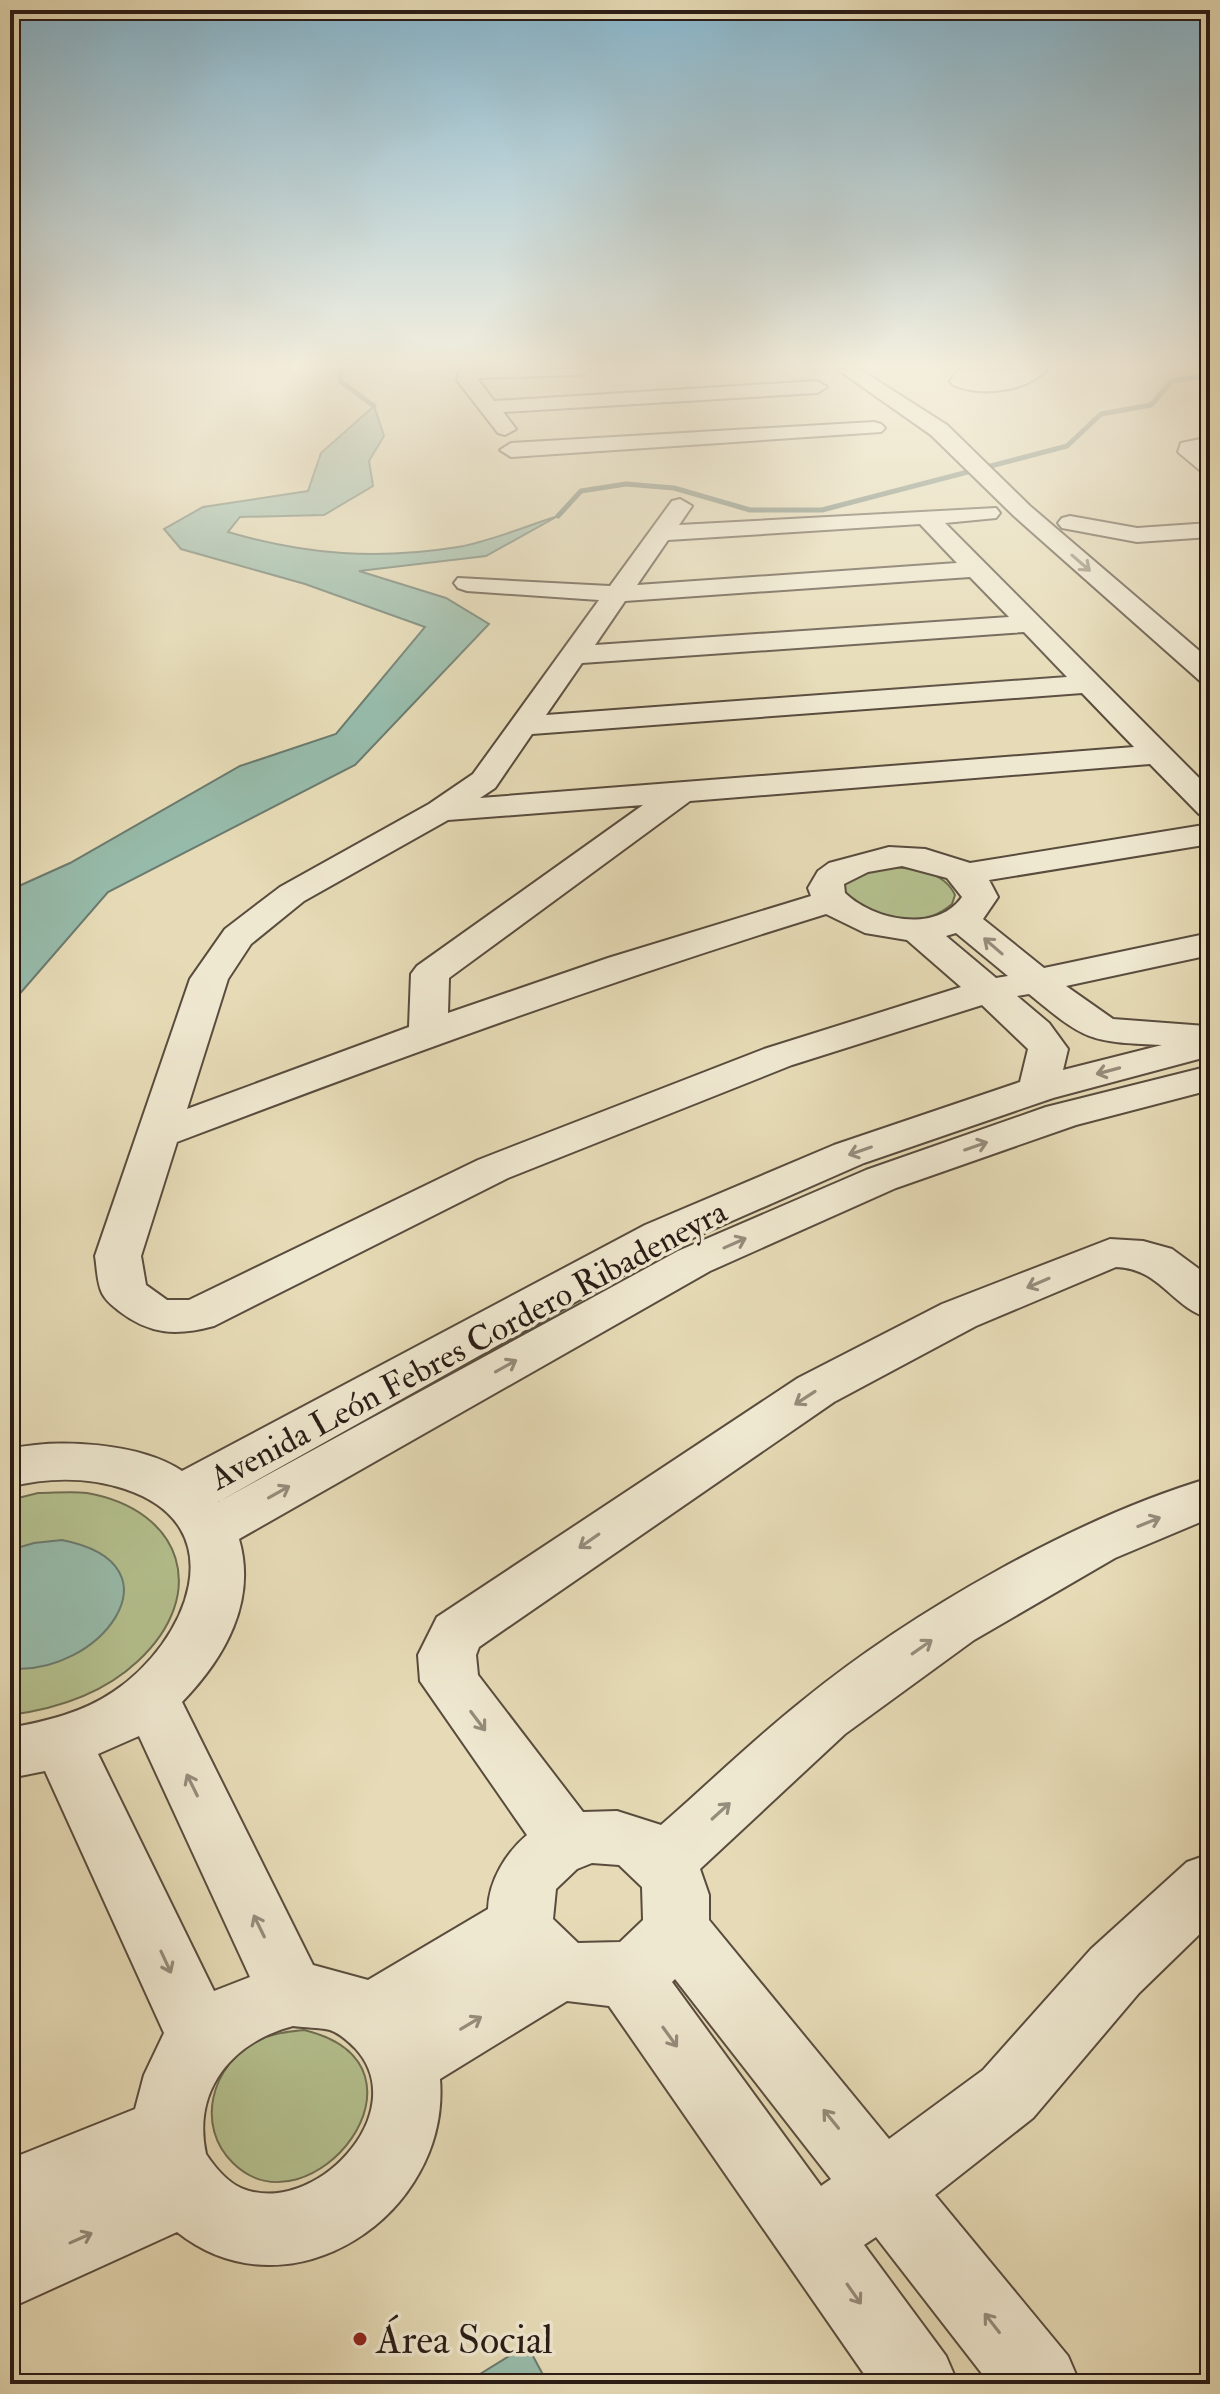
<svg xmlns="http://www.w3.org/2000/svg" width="1220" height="2394" viewBox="0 0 1220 2394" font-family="'IM FELL Double Pica',serif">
  <rect width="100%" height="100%" fill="#e6dbb6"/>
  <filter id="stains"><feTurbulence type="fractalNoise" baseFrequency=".0025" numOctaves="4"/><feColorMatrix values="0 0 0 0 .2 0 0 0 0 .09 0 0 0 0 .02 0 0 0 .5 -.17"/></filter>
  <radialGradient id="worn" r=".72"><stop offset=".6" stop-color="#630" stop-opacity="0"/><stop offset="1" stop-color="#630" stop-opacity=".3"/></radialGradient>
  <g fill="#b4c08e" stroke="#6f6e52" stroke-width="2">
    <path d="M890,867C914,868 944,871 955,895L952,904C920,932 882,916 848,903L842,886C854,871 871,870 890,867Z"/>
    <path d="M38,1493C54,1493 72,1491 87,1493C183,1510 210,1594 138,1661C103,1694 56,1709 10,1715V1500Z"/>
    <path d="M304,2030C449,2065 310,2239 233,2163C195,2126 211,2065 257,2041C272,2033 287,2032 304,2030Z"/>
  </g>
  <g fill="#97bbaa" stroke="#6b7b6f" stroke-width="2">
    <path d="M374,406L384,436L369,461L373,486L324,515L240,517L228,532C307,555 377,560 458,547C492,541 526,526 558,516L486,556L359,571L446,598L489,624L355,765L108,892L10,1005V890L70,863L240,766L336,734L425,627L305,584L181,549L164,529L203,507L308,491L321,453Z"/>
    <path d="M62,1540C188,1565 96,1678 10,1668V1550L34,1543Z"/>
    <path d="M527,2345L548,2384H464Z"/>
  </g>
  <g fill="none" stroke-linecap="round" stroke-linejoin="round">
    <g stroke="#6b7b6f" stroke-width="5">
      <path d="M341,369L340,381L374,406"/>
      <path d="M558,516L581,491L626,484L674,488L750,510H822L1067,446L1101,414L1151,405L1172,381L1210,375"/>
    </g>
    <g stroke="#594c3e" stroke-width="4">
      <g id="minor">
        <path d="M460,369H590L580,375L477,378L494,401L817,381L827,387L817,393L503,412L516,429L505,435L498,433L457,380Z"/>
        <path d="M837,369H859L947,425L1030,506L1210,660V684L1200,681L1014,516L931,435Z"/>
        <path d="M965,369H1048C1025,392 982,397 953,385L950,381L958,371Z"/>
        <path d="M874,422L881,424L885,428L881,432L511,457L500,450L511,443Z"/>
        <path d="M1210,437V449L1202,451L1210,457V474L1202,472L1178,452L1181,443Z"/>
        <path d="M680,499L692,506L679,525L996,508L1000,513L996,518L945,523L1210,789V817L1199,814L1150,764L690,801L449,978L448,1013L608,958L811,896L808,888L818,871L829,863L889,847L925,849L970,863L1210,824V844L989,880L998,897L983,919L1044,968L1210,933V955L1066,986L1113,1019L1206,1026L1210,1032V1056L1053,1098L864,1163L677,1245L218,1502L678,1251L866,1170L1046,1107L1210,1066V1090L1076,1125L896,1188L710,1271L239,1539C257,1601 225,1658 182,1702L313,1965L368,1980L488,1909C489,1880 506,1853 527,1835L420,1681L418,1655L437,1617L798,1378L942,1304L1110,1239L1143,1241L1172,1249L1210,1277V1318C1171,1308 1162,1269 1116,1267L976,1326L834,1402L479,1647L476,1655L478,1675L583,1812L617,1811L661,1825C708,1784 753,1740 802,1701C911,1612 1075,1518 1210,1478V1518L1115,1558L974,1640L845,1734L700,1869L709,1895V1920L889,2139L983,2070L1091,1949L1187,1862L1210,1854V1924L1139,1993L1033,2118L935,2195L1068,2356L1080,2384H990L876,2237L864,2245L946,2356L958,2384H871L609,2006L567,2001L440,2079C451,2214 290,2322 177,2232L10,2308V2159L135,2109L144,2075L164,2033L45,1771L10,1778V1728C47,1721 82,1713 113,1692C187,1643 237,1526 125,1489C88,1477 48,1477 10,1487V1449C58,1438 141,1443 182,1471L645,1225L834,1145L1020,1082L1028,1049L982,1005L792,1065L508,1178L214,1326C177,1336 150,1335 119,1311C113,1306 106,1301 102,1293C97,1283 97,1268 95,1256L190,979L225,929L280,887L429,804L473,774L599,600L467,591L458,588L454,583L458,578L610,586L672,501ZM920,524L957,563L637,585L668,540ZM970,577L1009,617L595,645L625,601ZM1024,632L1067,677L546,715L582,663ZM1082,693L1134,747L480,798L495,788L532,734ZM643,805L417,966L411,974L409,1027L187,1109L228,979L251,944L304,901L448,820ZM902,866L947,878L962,897C936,934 873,920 845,893L844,884L868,872ZM826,914L865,933L907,940L961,987L764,1049L478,1160L189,1300H167L146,1285L141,1256L177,1142C392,1060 606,982 826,914ZM956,933L1008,976L996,978L946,936ZM1029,994C1085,1040 1088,1042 1162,1045L1063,1070L1068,1049L1049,1023L1017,996ZM139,1736L250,1977L214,1991L98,1754ZM592,1863L619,1865L642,1887L643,1920L620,1942L578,1943L553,1919L556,1889L577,1869ZM675,1979L831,2179L821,2186L672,1982ZM293,2026C305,2028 318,2027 330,2030C339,2033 348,2041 355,2048C415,2112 313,2219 241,2188C227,2182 214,2166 206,2154C192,2089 233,2042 293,2026Z"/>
        <path d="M1070,516L1137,528L1210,523V537L1137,542L1062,528L1058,523L1062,518Z"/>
      </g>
    </g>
    <use href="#minor" fill="#efe8d0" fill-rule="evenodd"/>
  </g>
  <defs><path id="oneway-shaft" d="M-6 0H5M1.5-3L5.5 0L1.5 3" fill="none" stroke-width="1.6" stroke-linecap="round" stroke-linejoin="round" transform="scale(2)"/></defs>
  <g stroke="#968c7c">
    <use href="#oneway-shaft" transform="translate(1081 563) rotate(41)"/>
    <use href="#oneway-shaft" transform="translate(993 946) rotate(-139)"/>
    <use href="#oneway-shaft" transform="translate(1108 1071) rotate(165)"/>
    <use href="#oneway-shaft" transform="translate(976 1146) rotate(-19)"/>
    <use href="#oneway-shaft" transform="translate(860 1151) rotate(161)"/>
    <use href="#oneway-shaft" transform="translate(735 1243) rotate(-24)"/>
    <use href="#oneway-shaft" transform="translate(1038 1283) rotate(157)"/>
    <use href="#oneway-shaft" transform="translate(506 1366) rotate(-29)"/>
    <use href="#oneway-shaft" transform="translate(805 1398) rotate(147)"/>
    <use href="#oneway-shaft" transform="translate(279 1492) rotate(-29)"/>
    <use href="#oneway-shaft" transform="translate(1149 1522) rotate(-22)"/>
    <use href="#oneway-shaft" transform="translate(589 1541) rotate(145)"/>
    <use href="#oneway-shaft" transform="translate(922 1647) rotate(-35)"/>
    <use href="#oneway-shaft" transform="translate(478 1721) rotate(53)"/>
    <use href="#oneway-shaft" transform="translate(192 1785) rotate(-116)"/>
    <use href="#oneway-shaft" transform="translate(721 1811) rotate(-42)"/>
    <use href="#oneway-shaft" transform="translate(259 1926) rotate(-116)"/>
    <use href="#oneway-shaft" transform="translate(166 1962) rotate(65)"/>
    <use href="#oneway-shaft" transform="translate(471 2023) rotate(-31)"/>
    <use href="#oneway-shaft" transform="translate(670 2037) rotate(54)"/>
    <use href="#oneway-shaft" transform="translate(831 2119) rotate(-129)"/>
    <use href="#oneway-shaft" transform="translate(81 2238) rotate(-24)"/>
    <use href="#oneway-shaft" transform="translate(854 2294) rotate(55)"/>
    <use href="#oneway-shaft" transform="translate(992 2323) rotate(-128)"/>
  </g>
  <linearGradient id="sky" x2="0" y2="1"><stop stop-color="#87b7cf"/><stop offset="0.52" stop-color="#f4efde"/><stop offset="1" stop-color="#f4efde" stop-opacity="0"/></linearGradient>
  <rect width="1220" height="704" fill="url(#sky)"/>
  <circle fill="#8f2418" stroke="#efe8d0" stroke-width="3" cx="360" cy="2339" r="8"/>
  <g text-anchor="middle" stroke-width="7" stroke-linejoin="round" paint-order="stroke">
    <g font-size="34" fill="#2a1c16" stroke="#efe8d0">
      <text transform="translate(468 1344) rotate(-28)" y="12">Avenida León Febres Cordero Ribadeneyra</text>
    </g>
    <g font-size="40" fill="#2a1c16" stroke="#efe8d0" text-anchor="start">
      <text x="376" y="2353">Área Social</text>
    </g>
  </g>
  <rect width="1220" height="2394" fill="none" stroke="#e6dbb6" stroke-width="40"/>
  <rect x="12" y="12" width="1196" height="2370" fill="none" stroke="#2a1c16" stroke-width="4"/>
  <rect x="20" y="20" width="1180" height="2354" fill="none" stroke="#2a1c16" stroke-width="2"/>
  <rect width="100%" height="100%" filter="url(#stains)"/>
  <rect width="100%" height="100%" fill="url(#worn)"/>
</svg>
